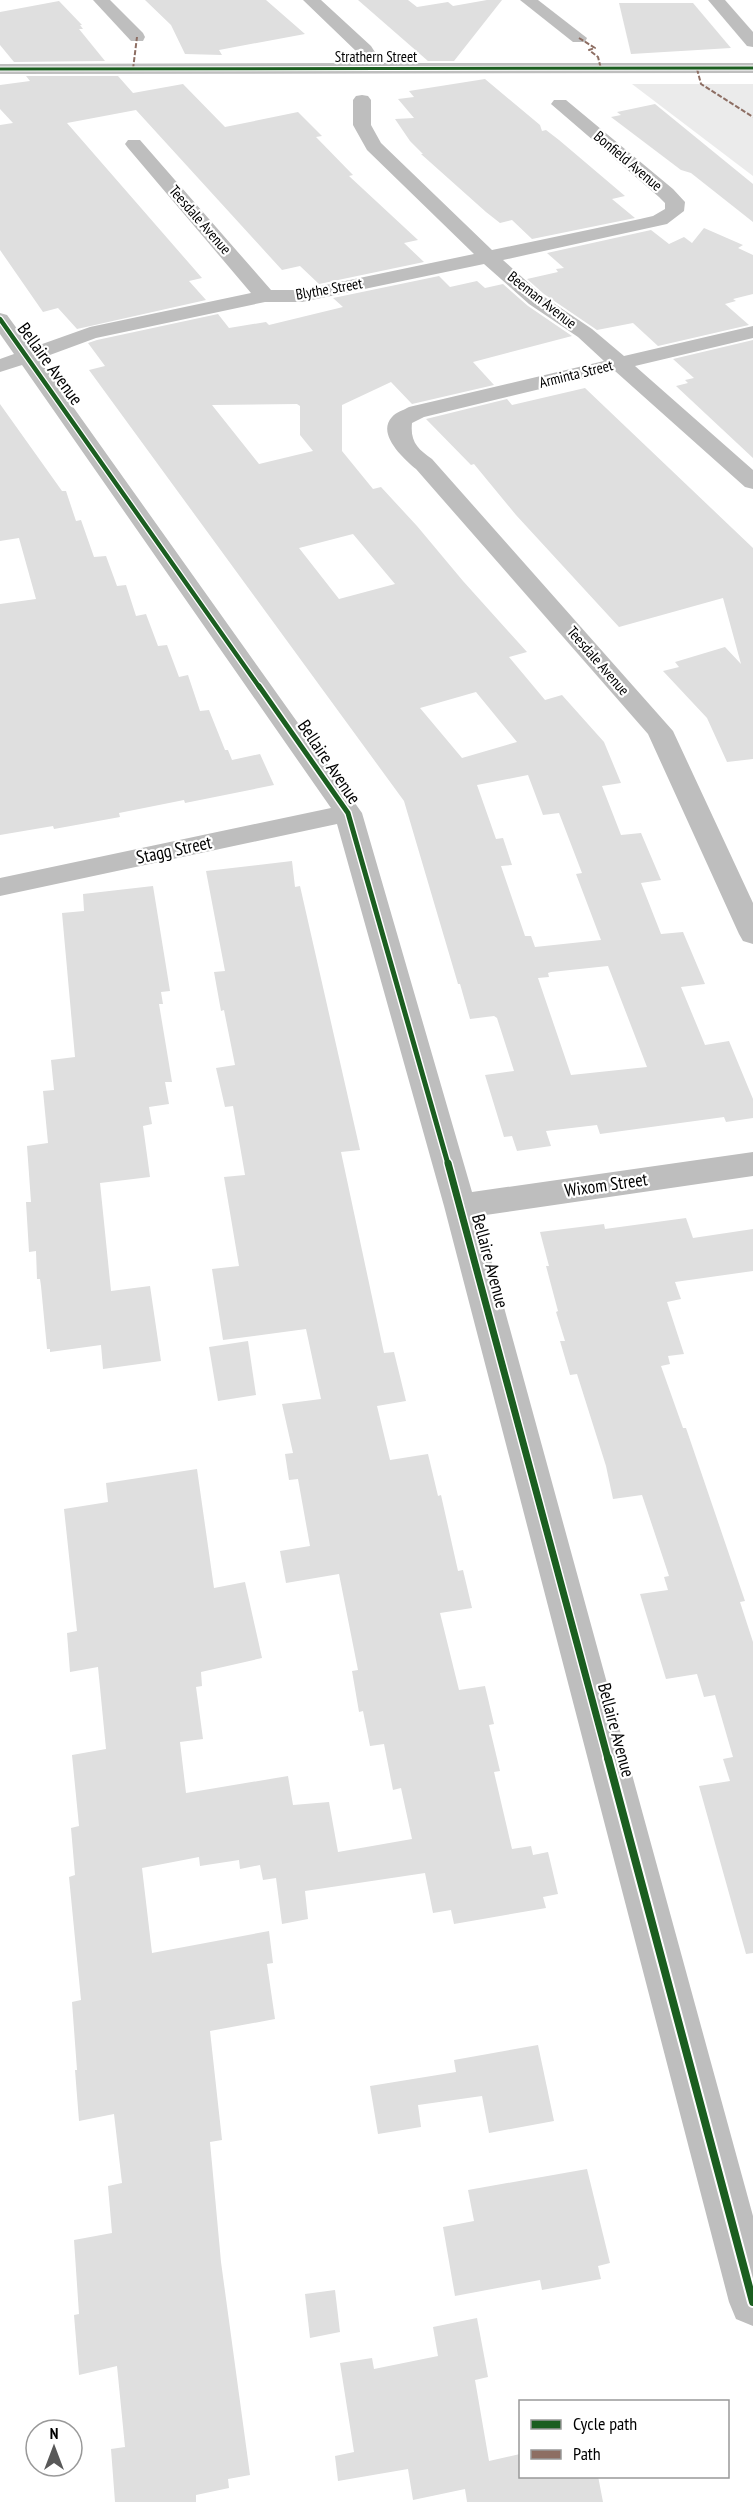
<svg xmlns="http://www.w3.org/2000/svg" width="753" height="2502" viewBox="0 0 753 2502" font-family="'PT Sans Narrow',sans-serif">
  <rect width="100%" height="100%" fill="#fff"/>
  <path fill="#ebebeb" d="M632,84H753V176Z"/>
  <g fill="#dfdfdf" fill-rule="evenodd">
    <path d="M145,0H266L305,34L219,50L222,55L185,54L171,25Z"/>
    <path d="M358,0H408L417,7L448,2L453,6L487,0H502L454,61H428Z"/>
    <path d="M59,1L82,25H80L83,29H79L105,61L14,62L0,45V12Z"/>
    <path d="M619,3H693L731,48L631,54Z"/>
    <path d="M26,76H118L133,93L183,84L225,127L298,112L322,136L316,137L353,175L349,176L418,240L404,243L424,262L319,284L300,266L282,270L136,110L67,123L202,278L189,281L206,300L77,329L58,308L43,312L0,250V125L13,123L0,109V85L30,81Z"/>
    <path d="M485,79L540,125L542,131L546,130L559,140L625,196L612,199L635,218L532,239L512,220L500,223L486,212L421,154H423L410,141L395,119L414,118L398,99L414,97L409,91Z"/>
    <path d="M655,104L753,184V222L691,173L681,170L611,117L621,115L617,112Z"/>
    <path d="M704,228L743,245L738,248L753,255V294L733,299L736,301L725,304L749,325L658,346L633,323L597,330L544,294L527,279L558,272L556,269L564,268L547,253L651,230L669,244L684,237L692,243Z"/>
    <path d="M439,276L450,287L477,281L485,288L503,284L528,306L572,336L473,362L494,385L412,404L391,382L342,405V451L373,489L381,487L417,526L463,581L527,652L509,657L545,700L562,695L604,742L621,783L602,786L621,835L641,833L661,880L641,883L661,934L683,932L705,984L681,987L705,1045L729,1041L753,1099V1118L726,1122L724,1117L600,1134L597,1125L546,1131L551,1146L517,1151L512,1136L504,1137L485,1075L514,1071L497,1018L494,1016L470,1019L460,984H458L404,801L89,370L105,366L88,343L97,340L218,314L229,328L266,322L269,325L343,307L333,298ZM297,404L300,406V435L313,451L259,464L212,405ZM353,534L395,584L339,599L299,548ZM476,692L517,742L462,758L420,708ZM528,775L543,815L559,813L582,873L576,874L601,940L535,947L531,936H525L501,866L512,865L503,838L496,839L477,785ZM608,966L647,1067L571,1075L538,978L549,977L548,973L551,972Z"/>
    <path d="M753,340V458L676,386L688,383L685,380L694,378L673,359Z"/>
    <path d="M585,388L753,548V759L727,762L707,718L663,671L679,667L675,662L725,647L741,664L723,598L619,627L516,515L474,464L471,465L426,419L507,399L512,405Z"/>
    <path d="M0,404L62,491H66L76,521L81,520L94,557L106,556L117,586L126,585L136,616L146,614L158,646L167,645L179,677L188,675L200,711L209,710L225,750H228L232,760L260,754L274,785L185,803L184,800L119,813L120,817L54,829L53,826L0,835V604L36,599L19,538L0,541Z"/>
    <path d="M292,861L295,887L300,886L360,1150L341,1152L384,1353L394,1352L406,1401L377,1406L390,1460L428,1454L438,1496L441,1495L458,1571L463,1570L472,1608L440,1613L459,1690L485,1686L494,1724L489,1725L500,1771L494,1772L512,1849L531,1846L533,1855L548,1852L558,1894L543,1897L546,1908L454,1924L451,1910L433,1913L425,1873L305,1891L308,1919L282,1924L276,1878L263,1880L260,1865L240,1869L239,1860L200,1866L199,1857L142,1868L152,1953L269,1931L273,1963L267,1964L275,2019L210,2031L222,2140L210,2142L221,2262L250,2475L228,2479L229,2488L196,2495V2502H115L111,2449L125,2447L117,2366L79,2375L74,2315L79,2314L74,2240L112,2233L108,2186L122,2183L114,2114L79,2121L75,2070H77L72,2002L81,2000L69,1877L75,1875L71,1828L79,1826L72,1755L106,1749L98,1667L70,1672L67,1633L77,1631L64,1509L108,1502L106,1483L197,1469L214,1588L245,1582L262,1658L201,1672L202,1686L196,1687L203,1739L180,1742L186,1793L288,1776L293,1805L329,1802L338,1852L412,1839L401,1788L393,1790L384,1744L370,1746L363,1711L359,1712L352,1671L358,1670L339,1574L286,1583L280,1551L310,1546L298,1479L289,1480L285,1454L293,1453L282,1404L321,1399L306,1329L223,1340L212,1269L239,1266L224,1177L245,1175L233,1106L225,1107L216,1068L235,1065L224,1010L221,1011L214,972L225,971L206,871Z"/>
    <path d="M153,886L170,991L161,992L163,1004H159L172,1082H165L169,1104L149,1107L152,1124L143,1126L150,1177L100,1183L111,1291L150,1286L161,1361L103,1369L101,1345L50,1352V1349H47L41,1286L40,1279H37L36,1251L29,1252L26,1202H31L27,1146L48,1143L43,1091L54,1090L51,1060L75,1057L62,913L84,911L83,894Z"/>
    <path d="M686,1218L693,1238L753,1229V1271L675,1282L681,1299L667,1302L684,1354L668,1356L670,1364L661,1366L683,1428H686L745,1601L740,1602L753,1642V1953L746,1954L699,1786L730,1781L723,1759L733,1757L715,1695L704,1697L697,1674L666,1679L640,1594L668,1590L664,1577L669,1576L642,1495L613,1499L606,1466L577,1374L570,1375L560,1341H565L556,1312L558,1311L546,1266H549L540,1232L604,1224L605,1229Z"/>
    <path d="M248,1341L256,1395L218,1401L209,1347Z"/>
    <path d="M538,2045L554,2121L489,2133L482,2096L418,2105L421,2127L378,2134L370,2086L456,2072L454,2060Z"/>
    <path d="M587,2169L610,2263L598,2266L601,2279L542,2290L540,2280L455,2296L443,2227L474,2221L468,2190Z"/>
    <path d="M335,2290L340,2332L310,2338L305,2294Z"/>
    <path d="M477,2318L488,2377L475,2380L489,2461L520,2454V2476H598L603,2502H467L465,2489L413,2500L408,2469L338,2481L335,2456L354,2452L340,2363L372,2358L374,2369L438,2356L433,2327Z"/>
  </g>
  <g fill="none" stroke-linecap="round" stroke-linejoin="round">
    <g fill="#bebebe" fill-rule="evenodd">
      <path d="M93,0H110L143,33L145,37L143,41H131Z"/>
      <path d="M303,0H321L371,46L382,63H753V73L0,74V64L365,63L358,53Z"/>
      <path d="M520,0H538L587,38L585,42H573Z"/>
      <path d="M708,0H725L753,32V47L747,46Z"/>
      <path d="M362,95L368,96L371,100V125L381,143L492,250L640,219L653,216L665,209V203L659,197L551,104L554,100H566L673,189L685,202L684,211L667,224L503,260L543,296L592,329L624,356L753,326V338L635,366L753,470V489L745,487L615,371L424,417L412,423C410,442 418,449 432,459L673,731L753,903V944L743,941L739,934L648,734L416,469C404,459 376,434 392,417C396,412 404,410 409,407L604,361L578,337L529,304L484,264L302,302H265L96,338L39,359L362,813L472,1192L753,1152V1176L479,1216L753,2216V2326L736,2319L729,2302L444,1206L337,824L0,896V878L331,808L22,365L0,372V359L14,354L0,334V313L7,315L31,348L90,327L251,293L128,148L125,144L128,140H140L271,290H302L474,254L367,150L353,125V100L356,96Z"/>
    </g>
    <g stroke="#8d6e63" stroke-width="2" stroke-dasharray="5 2" stroke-linecap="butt">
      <path d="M579,38L595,48L589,50L598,57L601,69"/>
      <path d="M133,69L137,37"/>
      <path d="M697,69L701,84L753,117"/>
    </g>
    <g stroke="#fff" stroke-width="5">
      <path id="cycleway-far4" d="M0,69L753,68"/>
    </g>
    <g stroke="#fff" stroke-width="7">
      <path id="cycleway-far3" d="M0,319L260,688"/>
    </g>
    <g stroke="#fff" stroke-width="8">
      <path id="cycleway-far2" d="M259,686L348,813L448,1164"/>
    </g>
    <g stroke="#fff" stroke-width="10">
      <path id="cycleway-far1" d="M448,1163L608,1759"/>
    </g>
    <g stroke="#fff" stroke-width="12">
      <path id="cycleway" d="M608,1758L753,2302"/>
    </g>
    <use href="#cycleway-far4" stroke="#1b5e20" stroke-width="3"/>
    <use href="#cycleway-far3" stroke="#1b5e20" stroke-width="4.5"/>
    <use href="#cycleway-far2" stroke="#1b5e20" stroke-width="5"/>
    <use href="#cycleway-far1" stroke="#1b5e20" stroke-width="7"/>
    <use href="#cycleway" stroke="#1b5e20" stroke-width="8"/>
  </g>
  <g text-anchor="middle" stroke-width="4.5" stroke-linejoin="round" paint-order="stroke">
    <g font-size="15" fill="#000" stroke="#fff">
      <text x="376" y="62">Strathern Street</text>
      <text transform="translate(628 161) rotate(40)" y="5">Bonfield Avenue</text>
      <text transform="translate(200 220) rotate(49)" y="5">Teesdale Avenue</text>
      <text transform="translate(329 289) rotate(-10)" y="5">Blythe Street</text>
      <text transform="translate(542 300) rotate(38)" y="5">Beeman Avenue</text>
      <text transform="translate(576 374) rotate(-14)" y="5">Arminta Street</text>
      <text transform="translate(598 661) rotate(49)" y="5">Teesdale Avenue</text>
    </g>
    <g font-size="18" fill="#000" stroke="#fff">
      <text transform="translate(50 364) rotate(54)" y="6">Bellaire Avenue</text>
      <text transform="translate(329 762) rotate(56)" y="6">Bellaire Avenue</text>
      <text transform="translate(174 850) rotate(-12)" y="6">Stagg Street</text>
      <text transform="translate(606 1185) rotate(-8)" y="6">Wixom Street</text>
      <text transform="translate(490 1261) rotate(75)" y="6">Bellaire Avenue</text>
      <text transform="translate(616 1730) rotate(75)" y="6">Bellaire Avenue</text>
    </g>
  </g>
  <rect x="519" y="2400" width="210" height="78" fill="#ffffff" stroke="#999999" stroke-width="1.5"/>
  <rect x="531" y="2420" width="30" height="9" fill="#1b5e20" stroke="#999999" stroke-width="1.5"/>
  <text x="573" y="2430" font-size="18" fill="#000000">Cycle path</text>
  <rect x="531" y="2450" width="30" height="9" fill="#8d6e63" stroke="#999999" stroke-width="1.5"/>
  <text x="573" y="2460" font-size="18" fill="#000000">Path</text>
  <g transform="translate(54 2448)"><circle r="28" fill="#ffffff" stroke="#999999" stroke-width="1.5"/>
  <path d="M0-4.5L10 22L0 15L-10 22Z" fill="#595959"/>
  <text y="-9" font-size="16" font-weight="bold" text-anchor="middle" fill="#000000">N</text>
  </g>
</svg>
